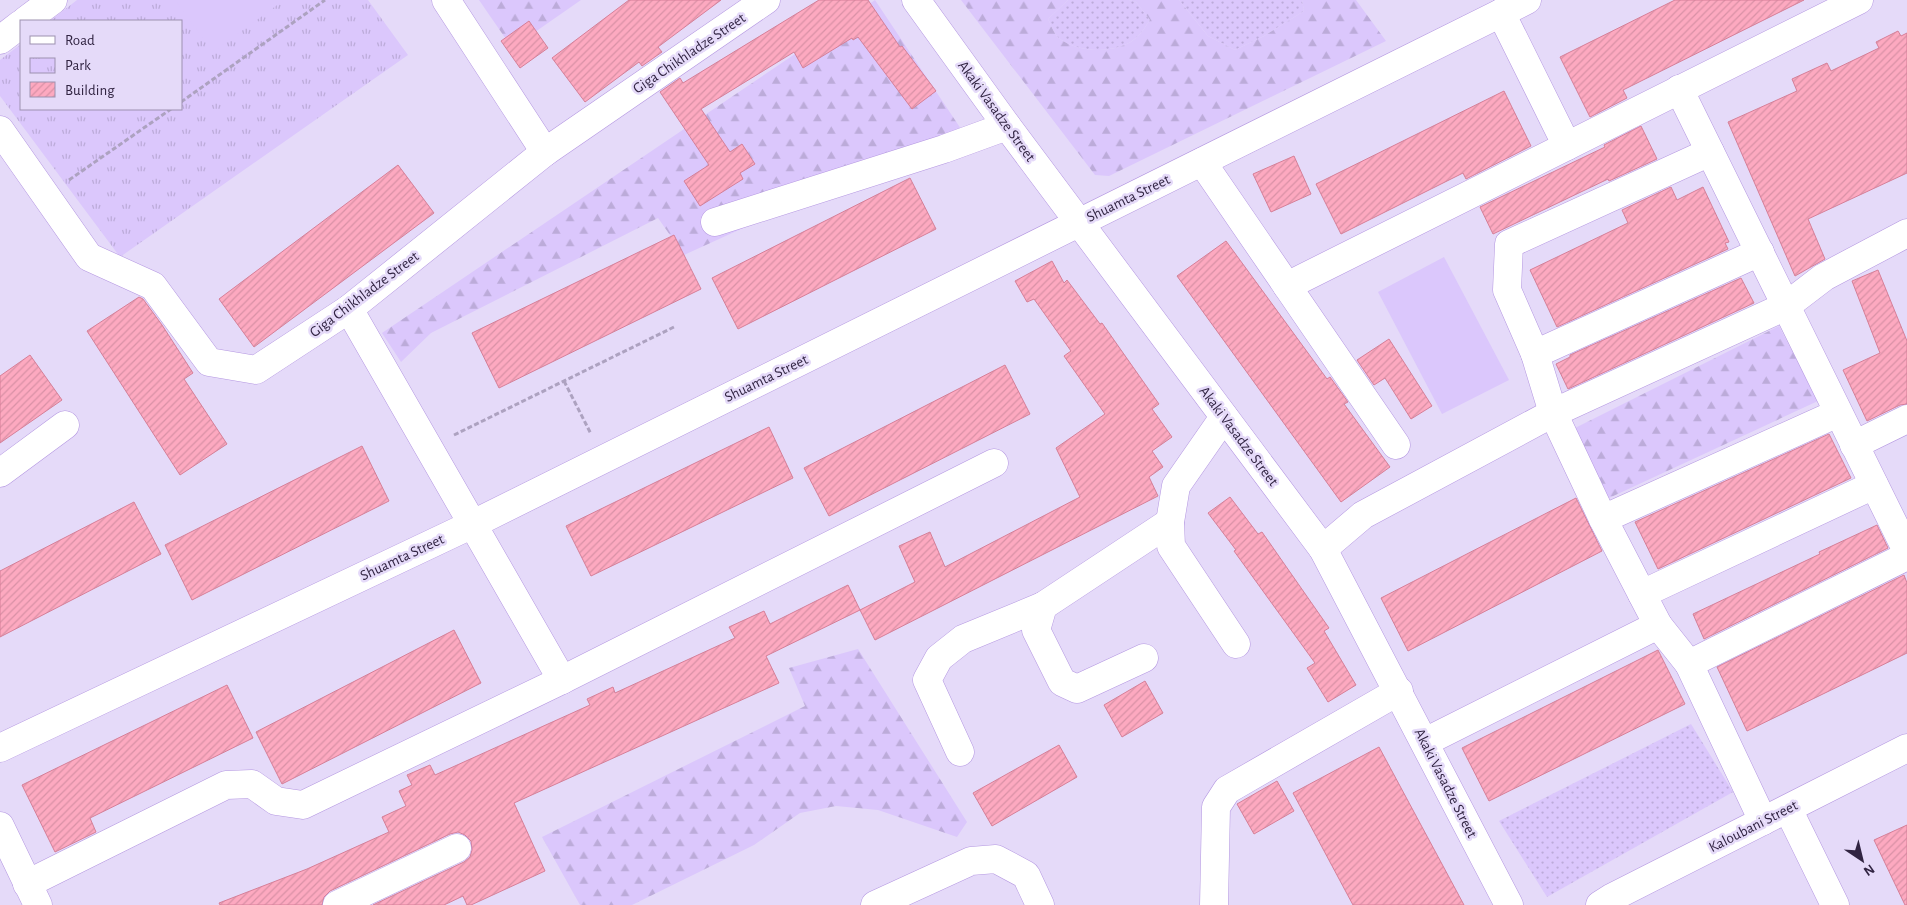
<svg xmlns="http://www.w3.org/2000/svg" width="1907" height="905" viewBox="0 0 1907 905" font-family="'Alegreya Sans',sans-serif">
  <defs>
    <pattern id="grass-dots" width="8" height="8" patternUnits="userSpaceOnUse" patternTransform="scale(1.25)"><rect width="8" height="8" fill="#dbc7fc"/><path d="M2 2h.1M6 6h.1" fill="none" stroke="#bcabd9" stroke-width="1.8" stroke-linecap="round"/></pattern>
    <pattern id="forest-firs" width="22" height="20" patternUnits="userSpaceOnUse" patternTransform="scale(1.25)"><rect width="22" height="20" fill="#dbc7fc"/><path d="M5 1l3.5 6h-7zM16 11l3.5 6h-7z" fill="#bcabd9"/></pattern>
    <pattern id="park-tufts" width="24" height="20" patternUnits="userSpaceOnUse" patternTransform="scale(1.25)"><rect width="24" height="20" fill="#dbc7fc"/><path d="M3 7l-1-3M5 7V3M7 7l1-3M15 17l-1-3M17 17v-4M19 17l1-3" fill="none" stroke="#bcabd9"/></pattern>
    <pattern id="building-hatch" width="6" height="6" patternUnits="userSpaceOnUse" patternTransform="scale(1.25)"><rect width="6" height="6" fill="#fda9c0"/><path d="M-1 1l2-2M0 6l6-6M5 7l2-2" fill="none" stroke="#d991a6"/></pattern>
  </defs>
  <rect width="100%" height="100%" fill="#e5daf9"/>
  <g fill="url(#grass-dots)">
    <path d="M1068,0H1129L1136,2L1150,20C1146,25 1143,32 1138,36C1121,54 1080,54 1060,39C1055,36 1051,25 1048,19Z"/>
    <path d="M1179,0H1302L1304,11L1264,36L1235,50L1208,36Z"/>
    <path d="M1691,724L1733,792L1547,897L1499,821Z"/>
  </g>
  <g fill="url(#forest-firs)">
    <path d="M479,0H581L512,48Z"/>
    <path d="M875,0L961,129L684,255L658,218L431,333L401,362L382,333Z"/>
    <path d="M961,0H1068L1048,19C1051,25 1055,36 1060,39C1080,54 1121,54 1138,36C1143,32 1146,25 1150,20L1136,2L1129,0H1179L1208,36L1235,50L1264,36L1304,11L1302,0H1356L1386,41L1109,176L1095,175Z"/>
    <path d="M1779,326L1818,401L1609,498L1573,429Z"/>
    <path d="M858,649L967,822L957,837L878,810L836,806L800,813L754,845L632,905H580L542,837L805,706L789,668Z"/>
  </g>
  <path fill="url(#park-tufts)" d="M77,0H368L408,55L120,257L0,96V60L21,44V109H181V21H50Z"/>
  <g fill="#dbc7fc">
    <path d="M175,0H284L213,52Z"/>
    <path d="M1444,257L1509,380L1442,414L1378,292Z"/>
  </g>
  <g fill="url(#building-hatch)" stroke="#d57f98">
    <path d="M629,0H721L658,47L662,52L642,66L639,62L585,102L552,58Z"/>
    <path d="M819,0H868L900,47L902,46L936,91L912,109L858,37L853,40L852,38L803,68L794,52L701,109L730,152L742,144L755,164L740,173L743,179L700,206L684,181L709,165L660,92L680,78L683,83Z"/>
    <path d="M1675,0H1804L1623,90L1627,98L1590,117L1560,57Z"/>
    <path d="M529,21L548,48L520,68L501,41Z"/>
    <path d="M1898,31L1901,36L1907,33V173L1808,219L1825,259L1795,276L1728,122L1797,91L1792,79L1827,63L1831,71L1879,48L1876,42Z"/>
    <path d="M1504,91L1531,146L1466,179L1463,173L1341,234L1316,184Z"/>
    <path d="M1641,126L1657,159L1609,181L1608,179L1493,234L1480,207L1605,147L1604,145Z"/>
    <path d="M1294,156L1311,194L1271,212L1253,174Z"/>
    <path d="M398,165L434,213L254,347L219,299Z"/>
    <path d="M910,178L936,229L738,329L712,278Z"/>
    <path d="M1671,187L1677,200L1703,187L1729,242L1725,243L1728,249L1557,327L1530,270L1628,223L1622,210Z"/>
    <path d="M674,235L701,289L499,388L472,333Z"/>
    <path d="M1226,241L1327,379L1330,377L1348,402L1344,404L1390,467L1341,502L1177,276Z"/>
    <path d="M1052,261L1064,283L1067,280L1100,324L1102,323L1159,404L1152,409L1172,437L1152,451L1163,467L1149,477L1158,496L875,640L860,610L915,582L899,546L930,532L945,567L1080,497L1056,448L1105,414L1064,356L1071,351L1034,299L1027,302L1015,281Z"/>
    <path d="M1878,270L1907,341V404L1900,405L1867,421L1843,370L1880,353L1852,281Z"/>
    <path d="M1741,278L1754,303L1568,389L1556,364L1570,357V355Z"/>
    <path d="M139,297L143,299L162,325L193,373L184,379L227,444L180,475L87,331Z"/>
    <path d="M1389,339L1432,406L1411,419L1385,378L1374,385L1357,360Z"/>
    <path d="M30,355L62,400L0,443V376Z"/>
    <path d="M1005,365L1030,414L829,516L804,468Z"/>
    <path d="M769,427L793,478L591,576L566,526Z"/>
    <path d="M1829,434L1851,478L1658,569L1635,522Z"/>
    <path d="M362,446L389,501L192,600L165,545Z"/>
    <path d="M1230,497L1258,534L1262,532L1329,628L1324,631L1356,685L1328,702L1307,668L1315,663L1234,551L1236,550L1208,513Z"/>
    <path d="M1576,498L1602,551L1408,651L1381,598Z"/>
    <path d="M134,502L161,554L0,637V571Z"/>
    <path d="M1877,525L1888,548L1704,639L1693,614L1820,554L1819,552Z"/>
    <path d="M1904,575L1907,583V653L1747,731L1717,667Z"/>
    <path d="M848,585L860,610L766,656L779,683L514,803L545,871L471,905H467L463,896L444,905H373L464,862L470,857L472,850L471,841L465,835L458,832L450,834L330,891L324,897L322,905H220L219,903L307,869L389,832L382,817L406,806L399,791L412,785L407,775L430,765L435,775L590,705L587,699L613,687L615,693L735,638L729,627L764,611L770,624Z"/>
    <path d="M454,630L481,683L282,784L256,732Z"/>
    <path d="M1658,650L1685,704L1489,801L1462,748Z"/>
    <path d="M1145,681L1163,713L1122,737L1104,705Z"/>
    <path d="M227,685L253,738L90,818L96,832L55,852L22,785Z"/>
    <path d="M1059,745L1077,777L992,826L973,793Z"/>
    <path d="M1379,747L1464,905H1353L1293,793Z"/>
    <path d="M1277,781L1294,811L1254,834L1237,804Z"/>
    <path d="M1907,825V905H1905L1874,840Z"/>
  </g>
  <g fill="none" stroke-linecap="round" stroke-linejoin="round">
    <g stroke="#b497e1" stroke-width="29">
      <g id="minor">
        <path d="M446,0L545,152"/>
        <path d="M916,0L1007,126L1323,549L1509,905"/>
        <path d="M1501,13L1567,146"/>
        <path d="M25,21L53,0"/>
        <path d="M0,40L21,24"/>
        <path d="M1679,89L1903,543H1907"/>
        <path d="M0,130L89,257L153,286L209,362L256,370L349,309L545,152L766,0"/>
        <path d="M1202,162L1396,445"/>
        <path d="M715,222L944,149L1007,126"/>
        <path d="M1287,286L1859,0"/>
        <path d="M349,309L562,680"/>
        <path d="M1535,354L1507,290L1509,244L1710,152"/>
        <path d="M1224,417L1176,486L1170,522L1171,546L1236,644"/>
        <path d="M1854,445L1907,419"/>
        <path d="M0,473L65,425"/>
        <path d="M1603,519L1838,413"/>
        <path d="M1323,549L1363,515L1553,413L1786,306L1824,277L1907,233"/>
        <path d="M1642,594L1874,485"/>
        <path d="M1658,625L1603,519L1553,413L1535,354L1760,252"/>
        <path d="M1144,658L1077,689L1062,682L1036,630L1043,606L1170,522"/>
        <path d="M1689,664L1763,821"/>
        <path d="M1425,742L1658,625L1689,664L1907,556"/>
        <path d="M0,748L473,524L1527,0"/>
        <path d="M960,752L927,680L939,658L963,639L1043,606"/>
        <path d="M1788,809L1835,905"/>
        <path d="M0,826L38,905"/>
        <path d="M27,884L226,785L252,784L276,801L303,805L562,680L994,463"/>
        <path d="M337,905L457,848"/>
        <path d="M875,905L971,861L996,859L1026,875L1040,905"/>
        <path d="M1214,905L1216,807L1227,790L1399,691"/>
        <path d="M1600,905L1611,898L1907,748"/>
      </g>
    </g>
    <g stroke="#ada2c0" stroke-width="3" stroke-dasharray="5 2.5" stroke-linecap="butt">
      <path d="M181,102L325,0"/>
      <path d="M69,180L171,109"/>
      <path d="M564,381L591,434"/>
      <path d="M454,435L676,326"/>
    </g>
    <use href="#minor" stroke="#fff" stroke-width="28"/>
  </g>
  <g text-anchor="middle" stroke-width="5" stroke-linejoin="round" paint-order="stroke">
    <g font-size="15" fill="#312442" stroke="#e5daf9">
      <text transform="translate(689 53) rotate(-34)" y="5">Giga Chikhladze Street</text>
      <text transform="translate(997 111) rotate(54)" y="5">Akaki Vasadze Street</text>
      <text transform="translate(1128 198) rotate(-26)" y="5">Shuamta Street</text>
      <text transform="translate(364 294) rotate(-37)" y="5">Giga Chikhladze Street</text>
      <text transform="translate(766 378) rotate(-26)" y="5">Shuamta Street</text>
      <text transform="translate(1239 436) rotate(53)" y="5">Akaki Vasadze Street</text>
      <text transform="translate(402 557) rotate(-25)" y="5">Shuamta Street</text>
      <text transform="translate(1446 783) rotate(63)" y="5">Akaki Vasadze Street</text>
      <text transform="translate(1753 826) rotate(-27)" y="5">Kaloubani Street</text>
    </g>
  </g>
  <rect x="20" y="20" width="162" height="90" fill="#e5daf9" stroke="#9d91b0"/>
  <rect x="30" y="36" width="25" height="8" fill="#ffffff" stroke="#9d91b0"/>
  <text x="65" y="45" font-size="15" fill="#312442">Road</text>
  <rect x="30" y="58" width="25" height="15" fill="url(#park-tufts)" stroke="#9d91b0"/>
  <text x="65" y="70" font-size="15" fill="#312442">Park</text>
  <rect x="30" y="82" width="25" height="15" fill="url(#building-hatch)" stroke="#9d91b0"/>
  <text x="65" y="95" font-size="15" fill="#312442">Building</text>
  <g transform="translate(1862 860) rotate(145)" stroke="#e5daf9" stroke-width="4" paint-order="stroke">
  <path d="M0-4L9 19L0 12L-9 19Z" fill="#312442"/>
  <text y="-8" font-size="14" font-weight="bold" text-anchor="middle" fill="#312442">N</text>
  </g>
</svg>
